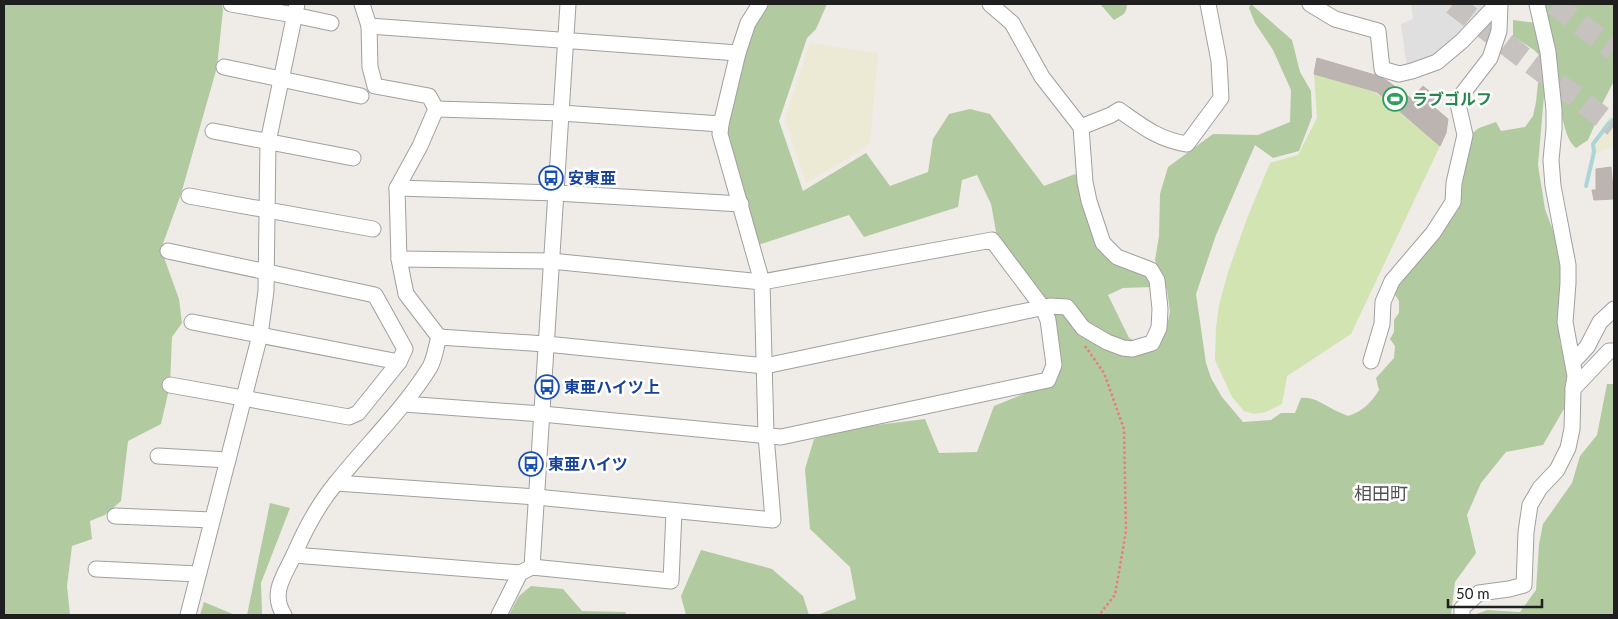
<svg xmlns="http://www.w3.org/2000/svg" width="1618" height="619" viewBox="0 0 1618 619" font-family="Lato,'Noto Sans JP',sans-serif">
  <rect width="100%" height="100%" fill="#efebe7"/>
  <g fill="#ecead4">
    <path d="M810,43L878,53L870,142L860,151L806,183L785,118Z"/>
    <path d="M1614,111V146L1589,157L1602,127Z"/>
  </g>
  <path fill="#d2e4b2" d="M1314,74L1375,92L1440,146L1351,334L1287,376L1282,404L1266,412L1254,414L1244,411L1232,397L1215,360L1216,328L1219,305L1228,272L1248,216L1270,163L1298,155L1317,118Z"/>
  <g fill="#b2caa0">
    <path d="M4,4H222L223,10L217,67L181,194L161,249L179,299L182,323L172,337L170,385L161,424L128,441L121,501L105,515L90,521L92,539L72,546L67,586L70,615H4Z"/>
    <path d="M760,4H827L816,29L807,38L779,121L803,191L866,153L890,186L928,172L933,139L949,114L970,109L990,114L1044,186L1075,174L1079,179L1098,244L1150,276L1153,287L1123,288L1108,295L1129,338L1137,342L1166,330L1170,312L1167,290L1160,280L1155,260L1159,236L1160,194L1168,167L1213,134L1258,135L1290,122L1291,90L1273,50L1255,23L1249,8L1251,4L1292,40L1300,72L1311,91L1312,117L1299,151L1273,158L1255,145L1216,235L1196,294L1206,363L1211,378L1222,397L1243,422L1271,420L1281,413H1295L1301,398C1313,397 1319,402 1329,407C1335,411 1342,413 1348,416C1363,411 1371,403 1379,390L1376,378L1394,358L1395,346L1390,339L1394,332V320L1399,313V301L1394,293L1395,284L1436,235L1470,135L1479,128L1496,122L1501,131L1525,127L1533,116L1536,102L1539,73V55L1534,50L1513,36V20L1537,23L1546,73L1538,165L1545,209L1560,249L1563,284L1558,308L1560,343L1568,370V402L1543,445L1506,452L1481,483L1467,515L1476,553L1455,582L1451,615H818L856,599L850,567L810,529L805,469L814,439L853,428L925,419L939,453L977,452L994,406L1050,383L1053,320L997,237L991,204L977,175L962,180L958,207L864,237L849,215L752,247L721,124Z"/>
    <path d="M1100,4H1127C1127,14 1122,15 1114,20Z"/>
    <path d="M1542,4H1614V81L1601,106L1599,115L1588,140L1576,148C1564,138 1565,119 1557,105Z"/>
    <path d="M1607,384H1614V615H1474L1487,610L1520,612L1536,590L1539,544L1543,524L1572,483L1580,456L1597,435Z"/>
    <path d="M270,503L290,508L261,583L262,615H247Z"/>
    <path d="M701,550L772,569L803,596L809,615H686L681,596Z"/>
    <path d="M531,586L563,589L582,611L625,612L627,615H509L519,596Z"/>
    <path d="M204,602L235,615H200Z"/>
  </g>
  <path fill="#dfdfdf" d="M1411,4H1486L1467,29L1436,59L1407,68L1401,24L1413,19Z"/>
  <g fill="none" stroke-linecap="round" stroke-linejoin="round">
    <path stroke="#acd5d8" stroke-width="4" d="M1586,186L1594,152L1593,144L1609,123L1614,119"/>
  </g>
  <g fill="#bcb4b0" stroke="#bfb1aa">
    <path d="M1317,58L1375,75L1386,80L1412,99L1423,86L1441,101L1435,108L1448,119L1446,133L1440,146L1377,92L1314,74Z"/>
    <path d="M1611,167L1614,199L1594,200L1592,190H1596V169Z"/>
  </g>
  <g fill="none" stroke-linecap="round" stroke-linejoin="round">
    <g stroke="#c5c2bf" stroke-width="22" stroke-dasharray="22 11" stroke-linecap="butt">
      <path d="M1453,4L1614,126"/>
      <path d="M1554,4L1614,50"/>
    </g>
    <g stroke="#a0a0a0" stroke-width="17">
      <g id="minor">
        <path d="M231,4L294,15L331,23"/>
        <path d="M1310,4L1335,19L1378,31L1382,69L1399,74L1412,71L1437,62L1462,41L1497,4"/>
        <path d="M369,26L738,53"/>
        <path d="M224,67L361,96"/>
        <path d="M436,109L561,113L721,124"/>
        <path d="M1081,127L1111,115L1119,110C1142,126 1159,140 1187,144L1221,98L1219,61L1208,4"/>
        <path d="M213,131L353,158"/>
        <path d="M397,188L556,193L741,204"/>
        <path d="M189,196L373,229"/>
        <path d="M168,251L375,295L405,349L399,362L358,413L349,417L170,385"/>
        <path d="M399,259L551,261L762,282L992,240L1043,308L1048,320L1054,365L1048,380L781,437L542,414L404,404"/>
        <path d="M192,322L399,362"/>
        <path d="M439,337L546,344L765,366L1050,306L1067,307L1083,328L1107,342L1123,348L1132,349L1152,343L1159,328L1160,309L1157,280L1151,270L1117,257L1103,243L1089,201L1085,182L1081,127L1042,77L1012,23L990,4"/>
        <path d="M1371,361L1382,324L1383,302L1392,281L1433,233L1453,202L1454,183L1465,135L1458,104L1463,93L1490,58L1499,31L1500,4"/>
        <path d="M1573,362L1587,347L1600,322L1614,309"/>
        <path d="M1573,389L1609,351H1614"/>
        <path d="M158,456L228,460"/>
        <path d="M336,483L536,497L773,520L766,435L762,282L720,134L721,124L738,53L748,23L760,4"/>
        <path d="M115,516L212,520"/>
        <path d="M294,555L520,573L532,567L568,4"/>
        <path d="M532,567L671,581L674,511"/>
        <path d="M96,569L198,574"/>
        <path d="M188,615L260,335L266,291L268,142L297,4"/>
        <path d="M284,615C270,593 284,576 294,555C305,529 318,505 336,483C367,444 404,409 430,367C435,358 436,346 439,337L406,294L399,259L397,188L420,146L436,109L429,96L375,86L370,67L369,26L362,4"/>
        <path d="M499,615L520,573"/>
        <path d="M1462,615V608L1479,593L1509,589L1524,585L1526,532L1530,505L1540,488L1557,470L1568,448L1572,429L1573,389L1575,376L1565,322L1568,283V265L1553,186L1551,160L1554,129V110L1548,52L1537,4"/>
      </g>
    </g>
    <path stroke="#ec7a7f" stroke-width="2.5" stroke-dasharray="2.5 2.5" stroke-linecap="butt" d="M1085,346L1104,373L1124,429L1126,531L1115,595L1099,615"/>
    <use href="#minor" stroke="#fff" stroke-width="15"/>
  </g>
  <defs>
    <g id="stadium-ring" transform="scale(1.25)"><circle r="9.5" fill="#fff" stroke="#2e9e5b" stroke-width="1.5"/><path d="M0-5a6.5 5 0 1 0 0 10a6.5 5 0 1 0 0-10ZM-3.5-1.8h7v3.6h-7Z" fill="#2e9e5b"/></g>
    <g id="bus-ring" transform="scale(1.25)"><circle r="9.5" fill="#fff" stroke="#1a4fb4" stroke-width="1.5"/><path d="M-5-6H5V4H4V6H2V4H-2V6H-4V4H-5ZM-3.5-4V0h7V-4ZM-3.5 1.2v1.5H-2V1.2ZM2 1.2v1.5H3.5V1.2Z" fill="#1a4fb4"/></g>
  </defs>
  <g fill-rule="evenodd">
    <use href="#stadium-ring" x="1395" y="99"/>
    <use href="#bus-ring" x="551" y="178"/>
    <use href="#bus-ring" x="547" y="387"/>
    <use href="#bus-ring" x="531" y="464"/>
  </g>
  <g text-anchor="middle" stroke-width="5" stroke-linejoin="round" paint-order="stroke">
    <g font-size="16" font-weight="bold" fill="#27864d" stroke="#fff" text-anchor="start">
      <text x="1412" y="105">ラブゴルフ</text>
    </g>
    <g font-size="16" font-weight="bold" fill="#164399" stroke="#fff" text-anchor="start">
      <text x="568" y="184">安東亜</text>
      <text x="564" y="393">東亜ハイツ上</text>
      <text x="548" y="470">東亜ハイツ</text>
    </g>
    <g font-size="18" fill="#525252" stroke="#fff">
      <text x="1381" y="500">相田町</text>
    </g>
  </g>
  <rect width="1618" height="619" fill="none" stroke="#1f1f1f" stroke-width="10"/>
  <path d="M1448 599v8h94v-8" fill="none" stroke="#1f1f1f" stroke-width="2.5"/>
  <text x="1456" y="599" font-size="15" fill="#1f1f1f" stroke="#ffffff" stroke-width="4" paint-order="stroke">50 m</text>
</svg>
